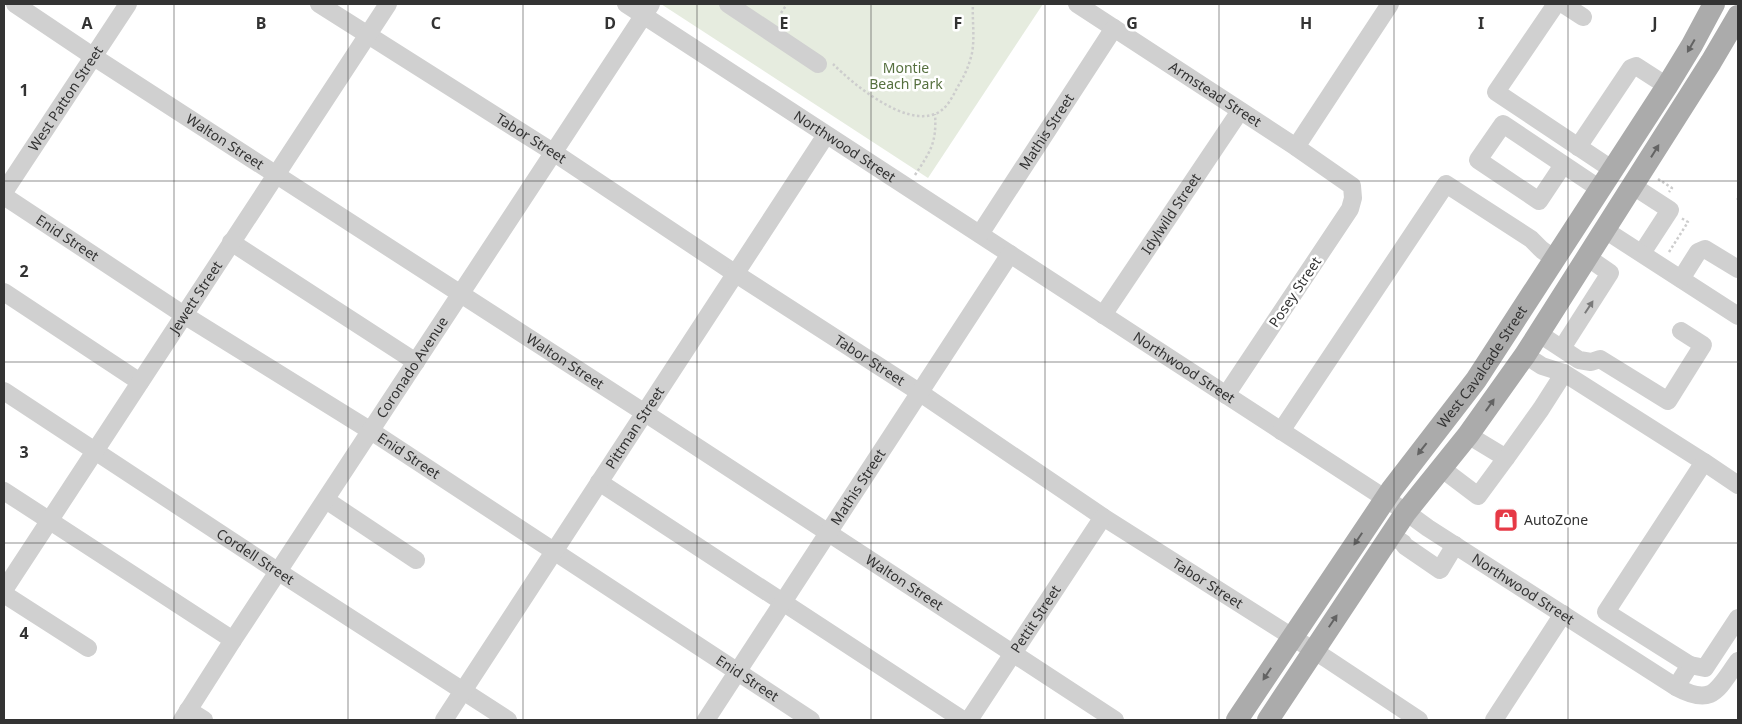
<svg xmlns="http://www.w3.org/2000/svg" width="1742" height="724" viewBox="0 0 1742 724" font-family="'Noto Sans',sans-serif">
  <rect width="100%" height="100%" fill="#fff"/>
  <path fill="#e6ecdf" d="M661,4H1043L928,178Z"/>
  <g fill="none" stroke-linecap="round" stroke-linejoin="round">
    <g stroke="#cdcdcd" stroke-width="2.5" stroke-dasharray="2.5 2.5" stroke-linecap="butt">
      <path d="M781,13L787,4"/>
      <path d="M833,64C854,85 904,126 935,114C946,110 952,98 957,88C964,77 969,66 972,53C975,37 972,20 973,4"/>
      <path d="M915,175C930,152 937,143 935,114"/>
      <path d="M1658,179L1672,188L1669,192"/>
      <path d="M1737,198L1738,199"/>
      <path d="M1669,252L1688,222L1681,218"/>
    </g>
    <g stroke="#d0d0d0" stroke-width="18">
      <path id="s1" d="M15,4L94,57L645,413L1115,720"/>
      <path id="s2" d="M319,4L553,152L736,274L919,392L1103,517L1327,659L1419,720"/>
      <path id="s3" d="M626,4L1406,512L1428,528L1676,687C1713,707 1717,690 1738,661"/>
      <path d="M728,4L818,64"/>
      <path id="s4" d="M1077,4L1296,147L1352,186L1353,198L1350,209L1226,395"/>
      <path d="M1556,4L1496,92L1613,170"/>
      <path d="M1563,4L1583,17"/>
      <path d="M1296,147L1390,4"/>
      <path d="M1578,147L1631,68L1636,66L1667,86"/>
      <path d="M1563,165L1539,201L1478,160L1503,124L1600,189"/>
      <path d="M1633,186L1670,210L1642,253"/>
      <path id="s5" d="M4,192L128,4"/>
      <path id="s6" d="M4,196L184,315L371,431L811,720"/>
      <path d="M1605,230L1738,316"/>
      <path id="s7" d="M980,234L1114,28"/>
      <path d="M231,242L416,362"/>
      <path d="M1681,279L1698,252L1705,249L1738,269"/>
      <path d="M4,292L140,382"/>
      <path id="s8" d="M1103,315L1240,111"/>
      <path d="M1538,333L1579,360L1591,362L1600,359L1668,401L1703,345L1681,331"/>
      <path d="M1562,348L1610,273L1587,257"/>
      <path d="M1525,355L1542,366L1564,373"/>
      <path id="s9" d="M4,391L265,563L508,720"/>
      <path d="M1281,431L1446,184L1531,239L1542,250L1555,259"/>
      <path d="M1468,435L1506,458L1541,409L1564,373L1704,462L1606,612L1690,665L1676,687"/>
      <path d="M1704,462L1738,485"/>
      <path d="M1441,468L1478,496L1506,458"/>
      <path d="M599,482L963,720"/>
      <path d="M4,491L233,640"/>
      <path d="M326,500L416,560"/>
      <path d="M1391,535L1403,543L1405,546L1440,570L1455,545"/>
      <path id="s10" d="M4,590L388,4"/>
      <path d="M4,594L88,648"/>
      <path d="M1690,665L1705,668L1738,618"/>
      <path d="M188,710L204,720"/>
      <path id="s11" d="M182,720L233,640L651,4"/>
      <path id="s12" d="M444,720L826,135"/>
      <path id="s13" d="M706,720L1010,254"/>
      <path id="s14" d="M969,720L1103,517"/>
      <path d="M1494,720L1563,614"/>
    </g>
    <g stroke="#ababab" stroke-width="22">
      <path id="s15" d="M1237,720L1392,489L1476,380L1667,86L1692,45L1714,4"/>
      <path d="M1268,720L1406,512L1468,435L1525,355L1711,62L1738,16"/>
    </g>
  </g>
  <defs><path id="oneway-solid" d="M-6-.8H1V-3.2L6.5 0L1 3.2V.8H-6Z" transform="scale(1.25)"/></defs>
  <g fill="#636363">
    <use href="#oneway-solid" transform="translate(1691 46) rotate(120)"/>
    <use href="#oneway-solid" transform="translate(1655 151) rotate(-58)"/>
    <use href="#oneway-solid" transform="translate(1490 405) rotate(-55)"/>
    <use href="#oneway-solid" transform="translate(1422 449) rotate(128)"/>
    <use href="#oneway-solid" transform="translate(1358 539) rotate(124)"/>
    <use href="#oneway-solid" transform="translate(1333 621) rotate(-56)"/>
    <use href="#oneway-solid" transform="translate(1267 674) rotate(123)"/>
  </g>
  <use fill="#7a7a7a" href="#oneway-solid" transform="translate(1589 307) rotate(-57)"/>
  <path fill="none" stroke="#333" stroke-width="1" stroke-opacity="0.55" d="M174,4V720M348,4V720M523,4V720M697,4V720M871,4V720M1045,4V720M1219,4V720M1394,4V720M1568,4V720M4,181H1738M4,362H1738M4,543H1738"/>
  <defs>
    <g id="shop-square" transform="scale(1.25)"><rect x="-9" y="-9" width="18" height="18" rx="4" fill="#e63946" stroke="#fff"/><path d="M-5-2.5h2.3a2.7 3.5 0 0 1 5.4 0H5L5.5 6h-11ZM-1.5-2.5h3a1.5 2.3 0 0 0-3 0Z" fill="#fff"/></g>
  </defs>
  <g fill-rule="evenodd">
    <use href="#shop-square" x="1506" y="520"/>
  </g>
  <g text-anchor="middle" stroke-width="5" stroke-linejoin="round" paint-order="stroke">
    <g font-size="14" fill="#56703f" stroke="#fff">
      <text x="906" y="73">Montie<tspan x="906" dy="16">Beach Park</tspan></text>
    </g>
    <g font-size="14" fill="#333" stroke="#fff">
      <text dy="5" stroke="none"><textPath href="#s4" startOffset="165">Armstead Street</textPath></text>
      <text dy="5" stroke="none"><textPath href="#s5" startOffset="112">West Patton Street</textPath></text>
      <text dy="5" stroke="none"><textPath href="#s7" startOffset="122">Mathis Street</textPath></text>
      <text dy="5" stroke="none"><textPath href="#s2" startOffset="251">Tabor Street</textPath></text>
      <text dy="5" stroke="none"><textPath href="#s1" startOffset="251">Walton Street</textPath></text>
      <text dy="5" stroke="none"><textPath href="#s3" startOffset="261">Northwood Street</textPath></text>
      <text dy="5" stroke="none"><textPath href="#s8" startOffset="122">Idylwild Street</textPath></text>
      <text dy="5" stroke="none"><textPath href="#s6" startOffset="76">Enid Street</textPath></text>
      <text transform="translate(1295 292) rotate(-56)" y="5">Posey Street</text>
      <text dy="5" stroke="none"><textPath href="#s10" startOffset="350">Jewett Street</textPath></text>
      <text dy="5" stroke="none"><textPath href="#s1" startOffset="656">Walton Street</textPath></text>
      <text dy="5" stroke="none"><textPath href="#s2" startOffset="656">Tabor Street</textPath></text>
      <text dy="5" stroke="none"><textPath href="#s15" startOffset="430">West Cavalcade Street</textPath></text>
      <text dy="5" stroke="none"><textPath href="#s11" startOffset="421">Coronado Avenue</textPath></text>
      <text dy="5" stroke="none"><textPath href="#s3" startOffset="666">Northwood Street</textPath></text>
      <text dy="5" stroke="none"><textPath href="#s12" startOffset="349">Pittman Street</textPath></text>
      <text dy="5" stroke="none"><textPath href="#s6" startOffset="481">Enid Street</textPath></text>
      <text dy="5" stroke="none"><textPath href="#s13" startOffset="278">Mathis Street</textPath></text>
      <text dy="5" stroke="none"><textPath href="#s9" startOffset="301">Cordell Street</textPath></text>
      <text dy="5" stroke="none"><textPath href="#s1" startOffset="1061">Walton Street</textPath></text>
      <text dy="5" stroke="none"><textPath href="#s2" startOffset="1061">Tabor Street</textPath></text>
      <text dy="5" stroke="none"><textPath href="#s3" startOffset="1071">Northwood Street</textPath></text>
      <text dy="5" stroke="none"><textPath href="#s14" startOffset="121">Pettit Street</textPath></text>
      <text dy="5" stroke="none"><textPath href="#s6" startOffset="886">Enid Street</textPath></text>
    </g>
    <g font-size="14" fill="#333" stroke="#fff" text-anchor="start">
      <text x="1524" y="525">AutoZone</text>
    </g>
  </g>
  <g font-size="16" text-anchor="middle" font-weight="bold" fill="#333" stroke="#fff" stroke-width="5" stroke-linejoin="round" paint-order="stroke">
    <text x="87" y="29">A</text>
    <text x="261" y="29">B</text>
    <text x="436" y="29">C</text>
    <text x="610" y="29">D</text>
    <text x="784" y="29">E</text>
    <text x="958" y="29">F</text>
    <text x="1132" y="29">G</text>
    <text x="1306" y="29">H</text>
    <text x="1481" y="29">I</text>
    <text x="1655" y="29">J</text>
    <text x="24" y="96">1</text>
    <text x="24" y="277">2</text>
    <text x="24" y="458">3</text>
    <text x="24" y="639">4</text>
  </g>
  <rect width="1742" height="724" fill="none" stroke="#333333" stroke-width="10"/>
</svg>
